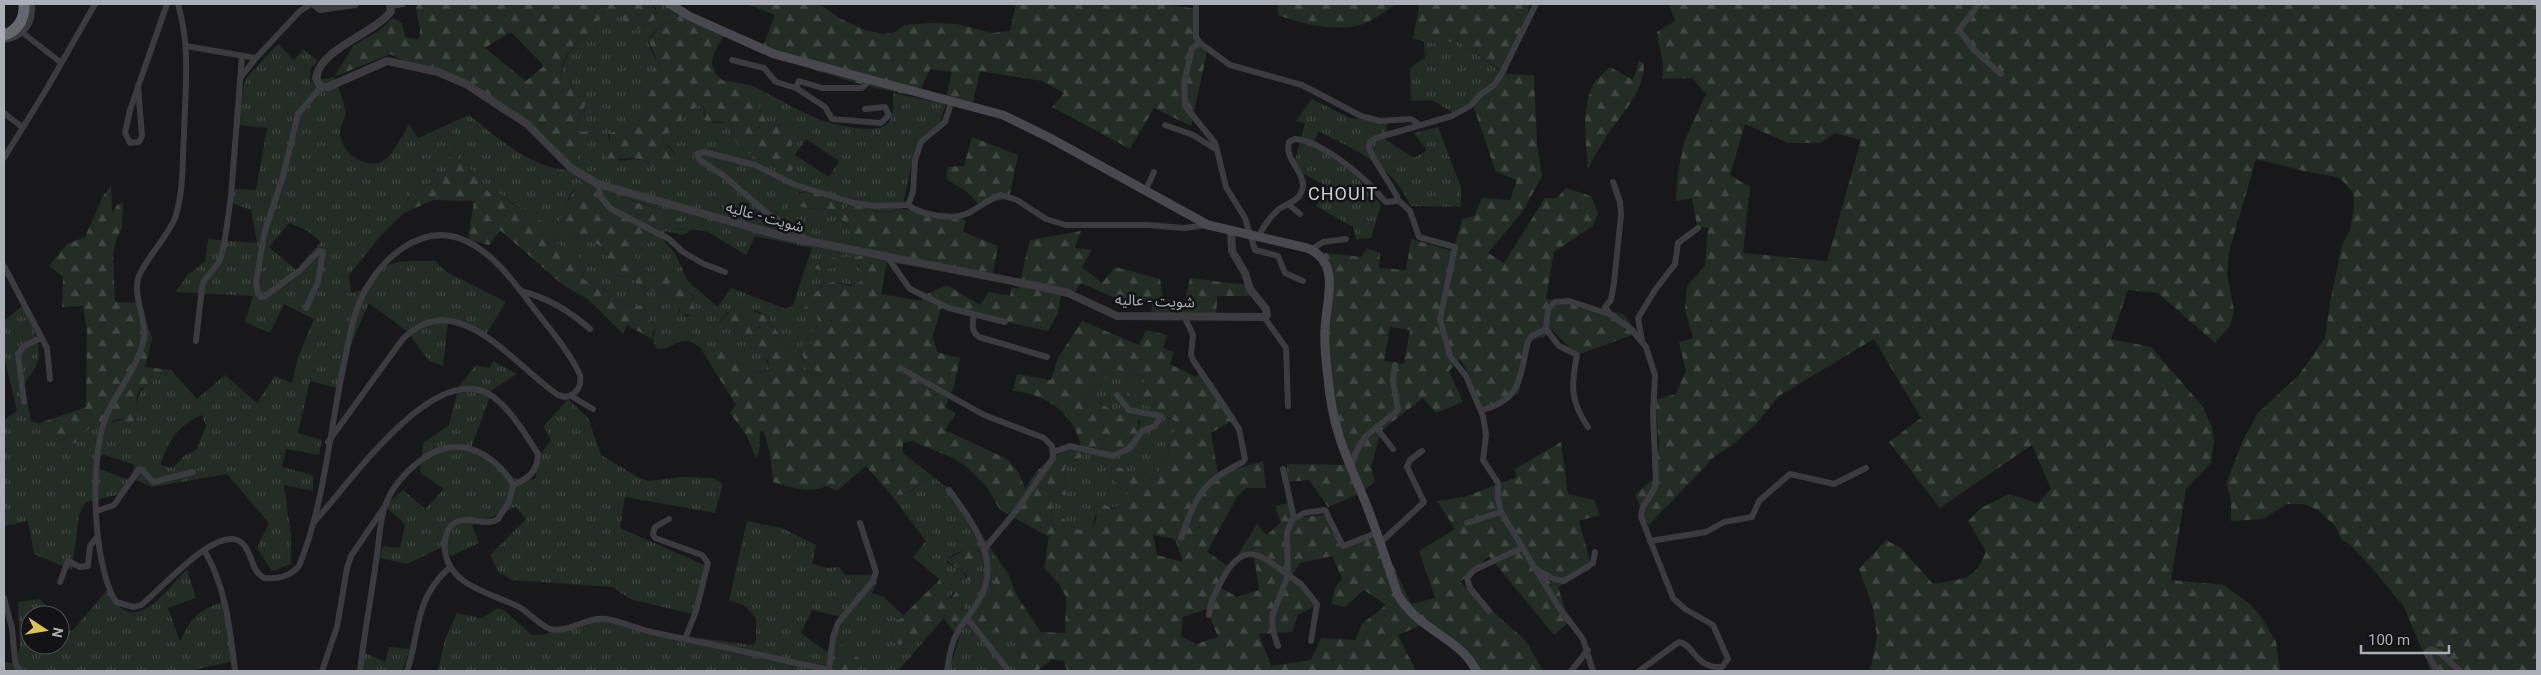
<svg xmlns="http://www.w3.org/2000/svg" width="2541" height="675" viewBox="0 0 2541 675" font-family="Roboto,'Noto Sans Arabic',sans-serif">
  <defs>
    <pattern id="grass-tufts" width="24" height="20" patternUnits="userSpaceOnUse" patternTransform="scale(1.25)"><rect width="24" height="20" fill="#242c26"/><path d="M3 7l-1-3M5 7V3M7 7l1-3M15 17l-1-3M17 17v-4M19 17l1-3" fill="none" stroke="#414843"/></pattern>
    <pattern id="forest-firs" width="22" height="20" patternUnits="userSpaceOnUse" patternTransform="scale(1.25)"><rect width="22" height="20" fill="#242c26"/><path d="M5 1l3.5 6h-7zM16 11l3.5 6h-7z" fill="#414843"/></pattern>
  </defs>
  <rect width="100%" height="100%" fill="#18181a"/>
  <g fill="url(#grass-tufts)" fill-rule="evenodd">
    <path d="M651,4H672L679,20L678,22L664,23L649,37L648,43L656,61L644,104L646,117L642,125L613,131L608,135L610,142L606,147L620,161L633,159L642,160L671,176L677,170C676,156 676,149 663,143L664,136L676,127L686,113L700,105L705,107L703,116L714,123H729L735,142L741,149L781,171L793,162C789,151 793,142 792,130L785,124C781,124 777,127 773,127C764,125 755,94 751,85C773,96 795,109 818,119C832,124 878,136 888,123C895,115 893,102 893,93L946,104L940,122L914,154L902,209L881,213L853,202L842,211L826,197L810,191L799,192L788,204L798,207L835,211L842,222L848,225L852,241L868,252C853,263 831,252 816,265L821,270L850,263L858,265L867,278L856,285L834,282L821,286L805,307L817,315L818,325L806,340L801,352L805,361L822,376L804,370L787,349L768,316L758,311L742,310L727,313L719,322L720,327C726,328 734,329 740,331C748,335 769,362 770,369C754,379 743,360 729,355C721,352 711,352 703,349C697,347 694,341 686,341C674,340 669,352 657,348L652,339L655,333L654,323L649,320L644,306L621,304L603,287L583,279L582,265L573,253L556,243L549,228L496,191L491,194L475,173L458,159L454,146L446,174L437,181L414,190L410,194L404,213L383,233L349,275L351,293L360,291C384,258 398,261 435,261L445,271L506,302L485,336L448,323L443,366L429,361L408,332L369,303L342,365L337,388L310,381L298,433L322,440L319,455L286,449L282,467L313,475V491L284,485L291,535V564L272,571L257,548L269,523L227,474L152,487L136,480L125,493L86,502L79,514L72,570L34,554L28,521L4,526V420L17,411L4,356V321L24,304C28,321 43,341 38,360C36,368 29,377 24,384L31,421L50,427L61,441L84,435L86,428C97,422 113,423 125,419C129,418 134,412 138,410C134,386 154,382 171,370L197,399L225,375L257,403L275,376L292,383L298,357L314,319L284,304L270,333L245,322L253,296L175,292L188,275L205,261L208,239L257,243L251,210L232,203L234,189L256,190L267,128L238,125L244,84L248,76L278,44L294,60L303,49L318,61L311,68L310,82L334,77C337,87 344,99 345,110C347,120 337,128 341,139C346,158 374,173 389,156C397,147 403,134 409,124L418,138L469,115C498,138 529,167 567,170L569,163C579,161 592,136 598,127H589L585,132H582L576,122L587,103L579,91L561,82C561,60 573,41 594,32C600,19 601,9 618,9L631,30L645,27L655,19L656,8ZM806,139L839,161L829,177L795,155ZM581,184L596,191C600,205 606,213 621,213V200C631,195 678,217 687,224V229C675,231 667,225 656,223L651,230L653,239L649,240L643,249L636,252L633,263L645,268L649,276C655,271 661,270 667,264L674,269L682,288L694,295L691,316H685L679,312L678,305L670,294L652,291L639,285L631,277L616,276L613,271L619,264L617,260L606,255C600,240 587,242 575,236C570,233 566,229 562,225C565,211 567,191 581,184ZM289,223L306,230L321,242L296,270L269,247ZM693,229L708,232L746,255L755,236L812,248L793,305L786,309L731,288L718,307L687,280L675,253L662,239L666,231L683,235ZM202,415L206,426L197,449L184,456L173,468L161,465C167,442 179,424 202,415ZM102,454L135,465L130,480L97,468Z"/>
    <path d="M1457,40L1504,74L1473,105L1453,113L1432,100L1411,101L1410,68L1425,58L1424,41L1441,44Z"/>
    <path d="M1312,99L1350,118L1387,123L1385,139L1414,158L1427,150L1414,133L1438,127L1461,187V207L1411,206C1390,163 1358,152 1318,131L1314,145L1351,170L1381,205L1371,238L1356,239L1353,227L1316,206L1328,187L1293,168L1305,123L1296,121Z"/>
    <path d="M493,361L517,374L492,390L472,446L495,465L518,480L535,479L541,454L551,440L544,426L568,399L588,418L601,455L638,477L648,481L682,477L713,478L723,484L715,513L625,497L620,528L709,567L696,615L630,599L612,587L512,580L499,572L490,555L526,519L516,507L472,525L479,543L451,556L445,549L440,548L407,564L380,558L383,546L400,548L405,524L385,506L403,490L425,509L444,489L420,473L423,443L449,425L459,386L476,365L490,368Z"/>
    <path d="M1118,370L1142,376L1145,379L1137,402L1149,406L1176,423L1178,427L1169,438L1168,458L1161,465L1157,478C1141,485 1129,471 1116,466L1112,468L1110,478L1127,489L1129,493L1121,506L1108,508L1095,515L1093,528L1079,531L1064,519L1056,523L1054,528L1051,520L1052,494L1054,491L1066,496L1064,471L1068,461L1078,460L1081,445C1106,452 1116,453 1137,436L1140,421L1129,414H1119L1086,395L1087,390L1100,385L1109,374Z"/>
    <path d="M932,476L955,493L999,561L988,610L974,620L985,628L1005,635L1020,647L1022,671H949L968,609L962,605L963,599L954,592L948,599L944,594L939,579L913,557L926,541L892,496L910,492ZM971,546L985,555L973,568L971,580H967L963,572L946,562L949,557Z"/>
    <path d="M747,521L782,528L816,545L812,564L827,568L839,567L846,575H873L877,583L872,593L884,597L903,615L891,627L893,633L892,641L900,645L908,640L923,642L898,671H856L859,666V659L843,648L840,636L827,667L816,671H438L445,639L457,613L482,618L498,608L505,611L532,635L547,634L592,617L646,631L753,645L756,641V618L745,606L729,600ZM812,610L845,618L827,652L801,633Z"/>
    <path d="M187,569L196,598L168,608L180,641C193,617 195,612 222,602L235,661L188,671H4V662L14,664L20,646L18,602L39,599L54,612L55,615H30V645H60V635L74,629L108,589C131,641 164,593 187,569Z"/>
    <path d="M389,647L410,649L402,671H357L363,652L385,662Z"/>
  </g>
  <g fill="url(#forest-firs)" fill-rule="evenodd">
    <path d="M417,4H651L657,12C655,25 639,31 628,30L618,9C601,9 600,19 594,32C574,40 559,60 561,82L582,92L588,100L576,122L582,132H585L589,127H598C592,136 579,161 569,163C540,121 483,93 436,73C421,67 405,62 390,54L334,77L354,45L379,31L393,18L402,23L405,37L418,39C424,29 414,15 417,4ZM511,32L544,66L526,81L485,48Z"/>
    <path d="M747,4H820L839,18L865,30L883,34L893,33L905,25L930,23L957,24L992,33L1010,31L1016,4H1166L1196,9L1195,31L1207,52L1191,126L1154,108L1130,149L1052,107L1064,93L1042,81L980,71L973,102L946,97L952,72L930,69L918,96C864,89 813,69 761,52L775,15Z"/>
    <path d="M1277,4H1397C1386,10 1372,22 1360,25C1334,32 1302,24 1278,15Z"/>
    <path d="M1416,4H1530L1519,44L1505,74L1534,75L1537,143L1542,176L1523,211L1488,253L1504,263L1545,198H1557L1566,188L1591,196L1598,213L1593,226L1554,252L1546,299L1623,314L1638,333L1577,355L1552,330L1544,337L1526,341L1519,393L1483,410L1468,372L1460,359L1449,371L1463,402L1436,413L1423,398L1381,431L1371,467L1375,482L1359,494L1328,507L1309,480L1287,482V464L1350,465L1335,425L1323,330L1329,276L1317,252L1361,257L1367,248L1380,253L1379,268L1406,270L1411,239L1453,251L1462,219L1474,216L1482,198L1510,200L1517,180L1496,172L1473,105L1504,73L1457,40L1441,44L1413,39L1419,7ZM1390,327L1410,330L1404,364L1384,361Z"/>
    <path d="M1669,4H2537V671H2431L2404,607L2373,569L2349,544L2342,540L2335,526L2318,510L2304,504H2287L2263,519L2231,521V499L2226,484L2243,440L2258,413L2299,375L2325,338L2330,302L2339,259L2343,243L2350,231L2354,207L2353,193L2341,179L2333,176L2308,172L2256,159L2229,252L2227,274L2234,311L2230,326L2215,343L2158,293L2128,290L2111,339L2151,347L2203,407L2212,428L2214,441L2211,463L2186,489L2171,580L2224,585L2251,605L2262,618L2276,642L2280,671H1870L1877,637L1873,608L1859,569L1886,540L1901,548L1933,584C1962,578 1975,582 1986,551L1968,521L1981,508L2009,494L2038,503L2051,489L2032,445L1940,508L1889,442L1921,418L1874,339L1779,396L1757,423L1731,446L1715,456L1648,526L1635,494L1653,479L1659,444L1655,400L1676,394L1686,371L1679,342L1693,338L1685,309L1687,286L1705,266L1708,228L1697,226L1692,198L1676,201L1678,171L1684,142L1706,94L1692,78L1662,79C1666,62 1658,49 1657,32L1675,21ZM1745,124L1788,143H1820L1835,133L1861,140L1827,261L1743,253L1750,187L1730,175Z"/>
    <path d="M675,9L725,34C716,50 703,64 722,80L751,85C755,94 764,125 773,127C777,127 781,124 785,124L792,130C795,143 787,152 795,164L791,172L788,174L781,171L741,149L735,141L729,123L704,120L705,107L700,105L686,113L676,127L664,136L663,143C674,149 682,164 674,177C662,174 653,165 642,160C630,155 618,162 605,157L606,147L610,142V133L632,124L641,125L646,117L644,104L656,58L648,40L664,23L678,22L679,20Z"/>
    <path d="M1639,61L1644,63C1644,92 1624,111 1608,134C1601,145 1595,156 1588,168C1586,141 1581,112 1592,87C1595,79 1605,73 1610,67L1633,80Z"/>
    <path d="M972,137L1018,155L1009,198L980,205L966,191L946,179L948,167L964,166Z"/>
    <path d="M454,146L458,159L478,175L488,191L491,193L492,191H496L516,206H523L549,228L556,243L578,255L582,261L583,279L603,287L621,304L644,306L649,320L655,325L652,339L627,325L623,334L589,300L563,285L500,230L489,245L468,240L474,201L433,200L404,213L411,191L435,182L446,174L451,148Z"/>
    <path d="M579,182L596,191C599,205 606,213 621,213V200L625,198C644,205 672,211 687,224V229L670,228L656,223L651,230L653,239L649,240L643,249L636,252L633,263L645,268L649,276C656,271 661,269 668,263L674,267L682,288L694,296L692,315L681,314L678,305L670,294L652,291L639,285L631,277L614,275V269L619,264L617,261L607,257C600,239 589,243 575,236C570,233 564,228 559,223L567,203Z"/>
    <path d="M111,185L112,214L117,205L123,202L122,228L116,240L113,255L115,302L139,303L152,338L145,367L171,370C165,374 144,386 140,390C130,401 147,415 127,425L124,419C116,419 112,420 106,425C85,426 92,426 79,441C60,451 59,428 37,424L86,407L87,332L83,306L62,307L63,277L49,266L67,244L85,237L103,196Z"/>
    <path d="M810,191L826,197L842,211L856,199L875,212L886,213L902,209L954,216L966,220L963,232L998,246L992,278L887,262L881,294L921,301L922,296L947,285L980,305L989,292L1010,296L1012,287L1018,289L1030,240L1081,231L1075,248L1092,250L1082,267L1102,283L1115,267L1160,279L1163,299L1185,302L1190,278L1246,285L1250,296H1217L1216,320L1151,315L1152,305L1115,298L1081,283L1075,292L1062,289L1058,313L1048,331L941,308L933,336L937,352L960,358L954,386L945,407L956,413L945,430L1007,459L1019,473L1025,489C1039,465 1054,452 1081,445C1072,412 1046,394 1013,391L1017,374L1051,380L1058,358L1082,321L1139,345L1146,330L1167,335L1163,348L1174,352L1170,364L1196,377L1202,371L1213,383L1236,418L1211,433L1218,474L1263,461L1266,488H1246L1237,497L1207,552L1228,566L1218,586L1237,597L1259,590L1254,557L1238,554L1257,524L1267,535L1281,522L1275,506L1292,502L1297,518L1330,514L1344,548L1378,532L1411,604L1435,598L1419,551L1455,529L1437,501L1464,497L1517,477L1515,469L1561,442L1568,494L1594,500L1600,515L1579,521L1592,568L1558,587L1569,622L1554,635L1489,556L1460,582L1526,641L1543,671H1478L1464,651L1422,625L1398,635L1416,671H1067L1064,661L1053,659L1037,671H1022L1020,647L1005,635L975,624L973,620L988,610L999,561L1008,573L1017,596L1041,632L1065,633L1066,597L1059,584L1044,568L1049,537L1000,510L987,487L968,468L953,458L912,441L903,443V453L932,476L906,494L892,496L866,466L837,491L826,486C811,494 788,487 773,482L770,453L764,432L761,430L760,433L759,452L756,458L747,436L730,413L736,405L701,349C712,350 723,351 732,356C745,362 755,378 770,370L769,363L742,332L720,327L718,324L731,310H749L768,316L787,349L804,370L822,376L805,361L801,351L806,340L818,325L817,315L804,310L807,302L824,284L834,282L852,286L867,278L858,265C843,260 827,275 814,268C828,250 852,264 868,252L852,241L848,225L840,219L835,211L801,207L788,209C786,196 799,193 810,191ZM1118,370L1142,376L1145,379L1143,383L1133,384L1129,396L1141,404L1149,406C1155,418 1173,413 1178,427L1169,438L1168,458L1161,465L1157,478C1140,485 1130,470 1116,466L1112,468L1110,478L1127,489L1128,493L1121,506L1112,509L1104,504C1095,512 1098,518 1093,528L1079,530L1064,519H1059L1053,527L1051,520L1052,493L1054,491L1066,496L1064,471L1068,461L1085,457L1081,445C1104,452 1124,455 1138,432V416L1135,414H1119L1086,395L1087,390L1100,385L1109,374ZM1153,535L1175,539L1183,562L1157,555ZM1332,556L1342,578L1334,590L1332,604L1345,607L1364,590L1386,605L1362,624L1355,640L1321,638L1311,660L1271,666L1259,634L1292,632L1298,615L1317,605L1293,574L1300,563ZM1207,609L1218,637L1196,644L1181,636L1183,617Z"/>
    <path d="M971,546L985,556L973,568L974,576L971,581L967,580L966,574L946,560Z"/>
    <path d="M940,579L946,597L950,599L956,592L963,599L962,605L968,609L958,638L944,618L923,642L907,640L900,645L893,642L891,627L892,621L900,619Z"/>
    <path d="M840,635L843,648L859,658V666L856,671H816L827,667L835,640Z"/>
  </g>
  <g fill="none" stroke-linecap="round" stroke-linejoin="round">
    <g stroke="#3b3b40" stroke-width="6">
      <path d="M178,4C191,47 185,91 184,135C182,163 184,191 175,218C167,238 142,263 138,279C133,301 149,322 143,343C136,369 118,390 107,414C89,453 92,565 116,602L133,607L141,605C160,591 218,522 242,543C253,553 250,570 264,578C279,579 289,577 299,566C325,503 330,426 345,359C349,339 352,319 360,301C377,261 421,220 466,241C496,255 516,285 535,310C551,331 569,351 580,375C582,387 576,395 565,397L558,395C514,366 457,283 402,340L328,442"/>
      <path d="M1196,4V37L1200,43L1230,65L1302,85L1361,116L1380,121L1411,119L1420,125"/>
      <path d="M1979,4L1959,30L1974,50L2001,74"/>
      <path d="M392,6L403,4"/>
      <path d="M23,33L60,62"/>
      <path d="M4,40C23,37 34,24 32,4"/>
      <path d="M1200,43L1192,48L1184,84L1185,106L1215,143L1217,149"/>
      <path d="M186,46L256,58L300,11L311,4"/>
      <path d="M732,60L764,68L776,82L796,88"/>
      <path d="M240,78L256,58"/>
      <path d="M138,86L142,136L139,142L130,143L125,133L130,110L167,4"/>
      <path d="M865,109L885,107L889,115L881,123L832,119L825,107L796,88L799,81L822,88H862L871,79"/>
      <path d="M4,113L22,127"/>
      <path d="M1165,125L1193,135L1217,150L1226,187L1245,218L1255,250L1278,256L1285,273L1303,281"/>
      <path d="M4,158L46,90L95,4"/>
      <path d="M598,184L600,196L611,209L669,239L683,252L704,264L725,272"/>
      <path d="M1145,191L1154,172"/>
      <path d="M1397,199L1410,211L1419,237L1455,247L1440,319L1450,356L1466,376L1483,416L1486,435L1483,460L1498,483V498L1501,512L1558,606L1583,639L1593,671"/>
      <path d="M1288,204L1300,214"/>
      <path d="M908,205C921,215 951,220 966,214C978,209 987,199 1001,195L1017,200L1046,219L1066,225H1148L1184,228L1208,225"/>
      <path d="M1258,237C1263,227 1270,217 1279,209C1286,204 1297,202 1301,193C1310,174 1283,161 1289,142L1295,139C1318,140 1354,169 1370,185C1376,190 1380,197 1386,202L1396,201L1397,196L1374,159L1369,148L1370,142L1376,138L1452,116L1470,106L1480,95L1494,85L1501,75L1536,4"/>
      <path d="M808,240L767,213L724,176L700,160L697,154L704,152L755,165L793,184L853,203L875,206L908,205L913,192L915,160L921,142L945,122L952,100"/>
      <path d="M1311,250L1323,242L1346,239"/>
      <path d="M888,258L910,289L949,308L1005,322"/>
      <path d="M4,266L47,348L50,379"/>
      <path d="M521,291C548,298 570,311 590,329"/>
      <path d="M306,308L318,282L323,252L319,251L299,271L265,296L261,297L258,294L256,283L264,234L283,176L298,114L321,87"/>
      <path d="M1609,313L1605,307L1611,300L1614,283L1621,215L1620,202L1613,182"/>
      <path d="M974,315C972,324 971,331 979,337L1047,357"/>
      <path d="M1264,317L1286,348L1288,406"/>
      <path d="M1546,329L1559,346L1577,355C1571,385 1570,401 1588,427"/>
      <path d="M196,341L202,287L204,281L219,262L224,246L231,196L242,56"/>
      <path d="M1642,341L1638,318L1655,290L1675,264L1678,243L1698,228"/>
      <path d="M900,368L984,415L1044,438L1052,446L1053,458L1016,511L985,548"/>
      <path d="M571,396L593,409"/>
      <path d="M24,402L18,354L24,346L41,338"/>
      <path d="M1481,410C1522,401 1520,375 1528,341L1532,336L1546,329L1548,309L1555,302L1569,301L1610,314L1631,329L1646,347L1655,375L1653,413L1656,483C1653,497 1641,503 1641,517L1673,598L1685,609L1713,625L1728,659L1722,667C1695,669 1694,644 1679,642L1639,671"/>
      <path d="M1376,427L1393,449"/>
      <path d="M1053,452L1070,446L1113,456L1130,448L1142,431L1155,426L1161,416L1129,410L1117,395"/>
      <path d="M1350,468L1358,448L1366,436L1398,410L1393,380L1395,365"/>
      <path d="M1283,469L1294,518"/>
      <path d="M97,511L114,505L139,469L143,471L153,482L193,472"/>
      <path d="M669,519L655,527L653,534L655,538L702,555L708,563L696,611L685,639"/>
      <path d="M314,522C348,486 429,365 487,393C507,403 526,435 538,454C538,471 528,479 513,485"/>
      <path d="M1467,523L1501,512"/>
      <path d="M1181,538C1196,497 1202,481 1243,462L1245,459L1239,429L1193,360L1191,355L1193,335L1185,318"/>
      <path d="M1650,541L1706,532L1724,522L1752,517L1759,501L1790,474L1834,484L1866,468"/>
      <path d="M1380,543L1424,502L1407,467L1410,460L1422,451"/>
      <path d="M204,550C226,586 230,630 235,671"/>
      <path d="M1536,569L1554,579L1564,581L1593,563L1595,552"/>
      <path d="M60,582L68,561L80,567L88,566L90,546L97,537"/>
      <path d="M4,598L12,628L15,661L19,671"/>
      <path d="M1489,611L1470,588L1467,578L1474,570L1522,548"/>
      <path d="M1209,615C1210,601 1217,590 1223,578C1243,541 1260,553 1288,575L1272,617L1273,631L1278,646"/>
      <path d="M967,618L1009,671"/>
      <path d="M1311,641L1317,604L1301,584L1288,575L1287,533L1292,520L1304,513L1325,510L1343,546L1376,533"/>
      <path d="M829,670L833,637L838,623L873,581L876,572L860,523"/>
      <path d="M322,671L337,627L347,568L351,556L383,509"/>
      <path d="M360,671C364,635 371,598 376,562C379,544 379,526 384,509C393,480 428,445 459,447C481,448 503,466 513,485L509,502L498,519C485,528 464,512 451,526C445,533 444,542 445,551C450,587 492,593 519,607C530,613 539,625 550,629C568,634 587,616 606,619C624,622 642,631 661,634C703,643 745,651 787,661C802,665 817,666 831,671"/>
      <path d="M407,671C421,630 413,601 449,568"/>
      <path d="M947,671C949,658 951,642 959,630C965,619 974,610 980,598C1002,560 971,520 949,490"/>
      <path d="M1571,671L1588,650"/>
      <path d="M2437,671L2427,652L2431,649L2440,653L2460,671"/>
    </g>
    <g stroke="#3b3b40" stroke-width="8">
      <path d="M314,4L320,9L355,4"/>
      <path d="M390,4L391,11C375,34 321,47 316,78L321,87H328L387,61L438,72L466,84L527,124L571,168L598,184L782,236L1042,287L1068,293L1117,316L1264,317L1267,315L1266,309L1250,289L1245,273L1232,251L1231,231"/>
    </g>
    <path stroke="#48484e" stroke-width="9" d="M670,4L689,16L774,54L1003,115L1050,138L1208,225L1307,248C1342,262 1326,301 1325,329C1324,345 1326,362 1328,378C1332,425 1344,452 1362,494C1376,527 1386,561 1398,595C1418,630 1463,640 1476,671"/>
    <path stroke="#66676f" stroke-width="11" d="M4,35C18,31 25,18 24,4"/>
  </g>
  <g text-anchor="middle" stroke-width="5" stroke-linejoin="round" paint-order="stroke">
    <g font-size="15" fill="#acaeb8" stroke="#131315">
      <text transform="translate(765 217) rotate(15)" y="5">شويت - عاليه</text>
      <text transform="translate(1155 301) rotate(2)" y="5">شويت - عاليه</text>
    </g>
    <g font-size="18" letter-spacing="1" fill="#cccdd4" stroke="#131315">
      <text x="1343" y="200">CHOUIT</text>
    </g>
  </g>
  <rect width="2541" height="675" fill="none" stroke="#acaeb8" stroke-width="10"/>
  <g transform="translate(45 630) rotate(102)"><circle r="24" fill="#131315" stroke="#505156"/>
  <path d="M0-4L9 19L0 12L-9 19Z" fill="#ddc44c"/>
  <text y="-8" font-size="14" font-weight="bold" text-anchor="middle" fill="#acaeb8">N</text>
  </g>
  <path d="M2361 645v8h88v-8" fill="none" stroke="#acaeb8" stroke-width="2.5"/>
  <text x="2368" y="645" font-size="15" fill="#acaeb8" stroke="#131315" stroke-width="4" paint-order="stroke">100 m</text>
</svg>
